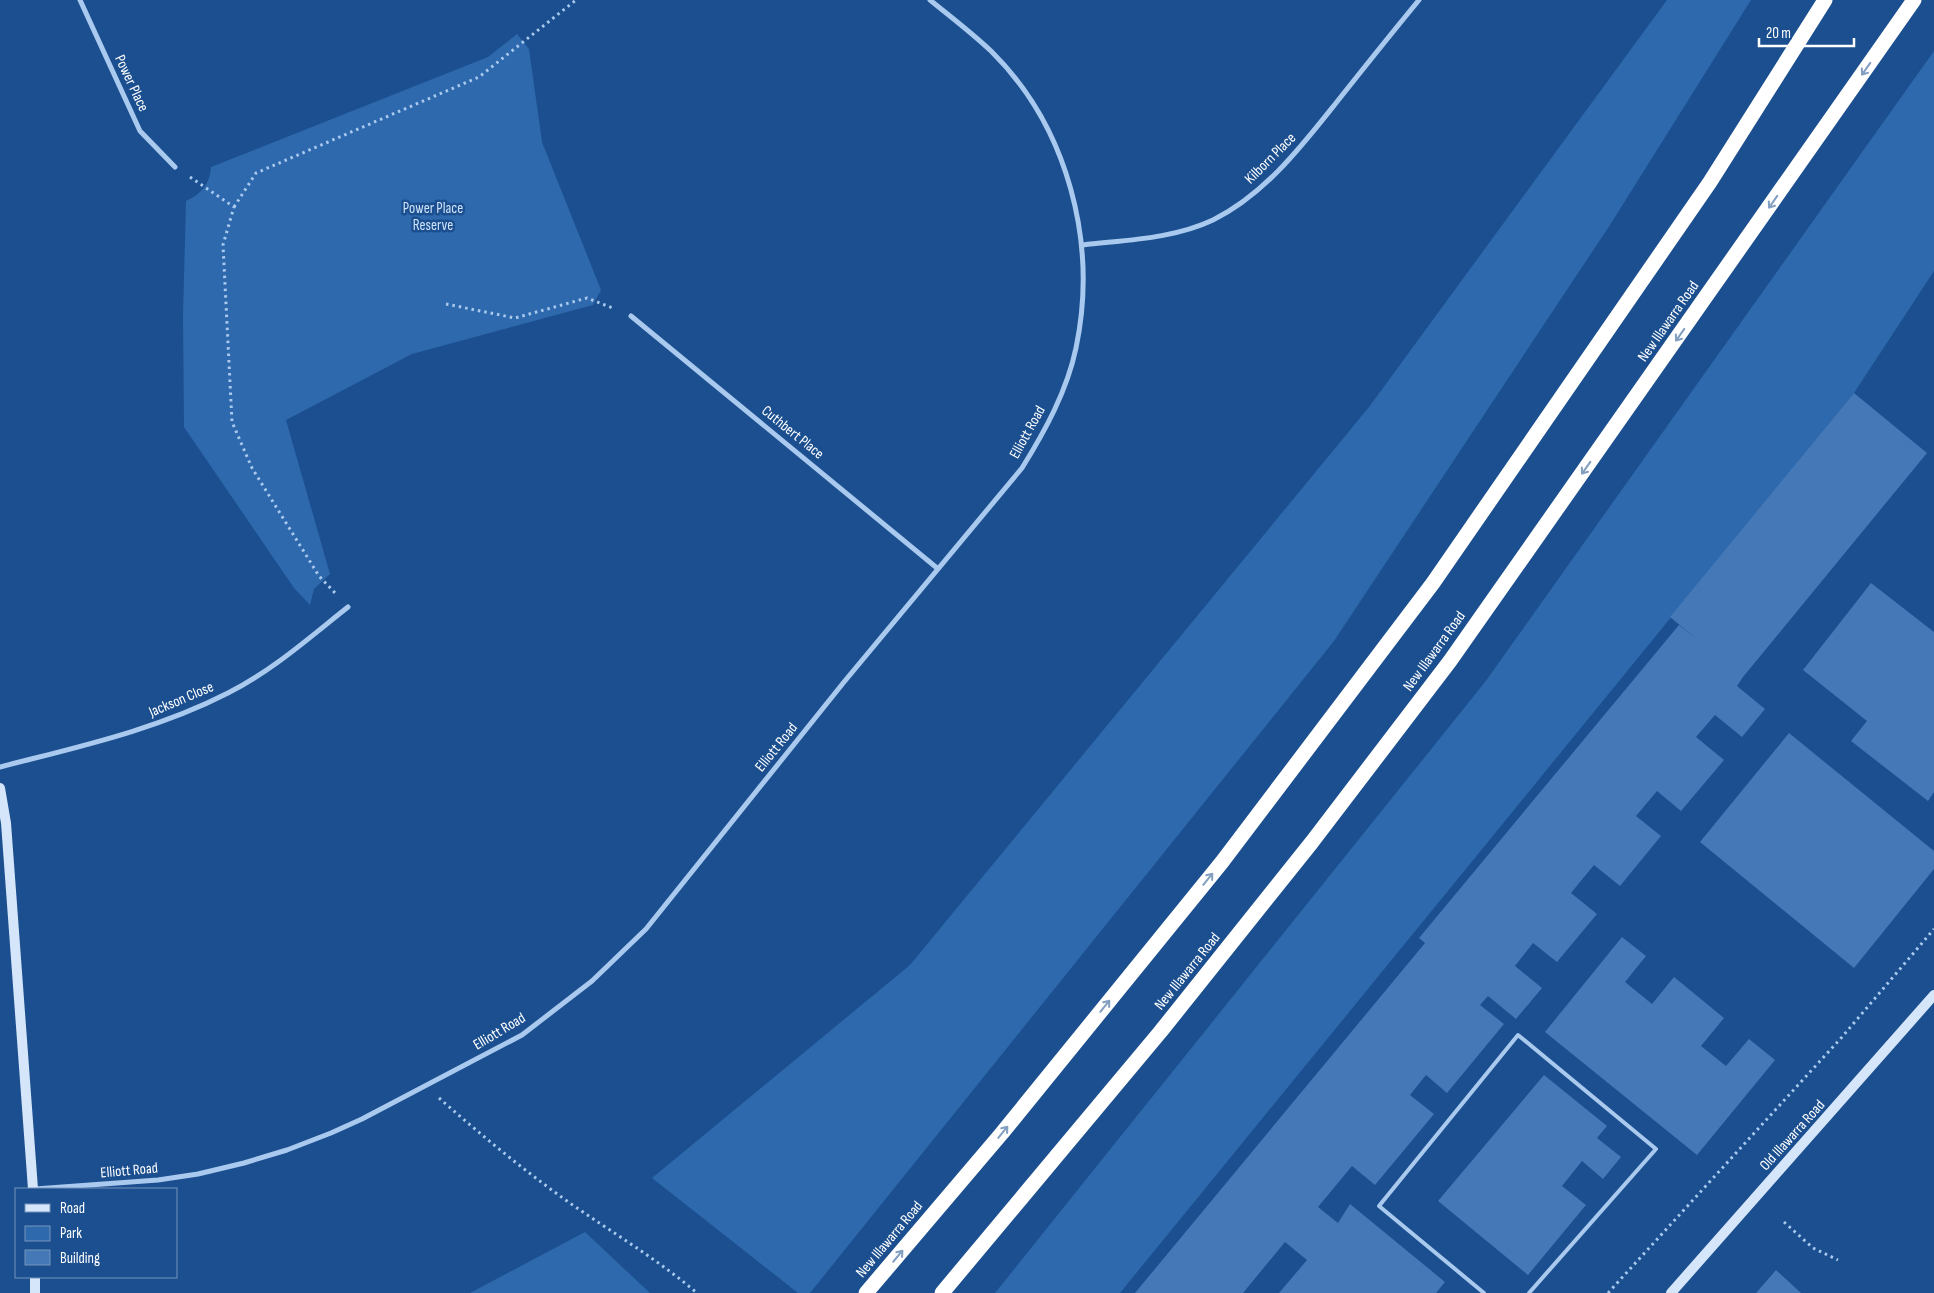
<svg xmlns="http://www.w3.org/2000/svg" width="1934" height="1293" viewBox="0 0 1934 1293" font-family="'Sofia Sans Condensed',sans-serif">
  <rect width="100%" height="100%" fill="#1b4f8f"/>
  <g fill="#2e69ad">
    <path d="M1667,0H1751L1610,225L1334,641L810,1293H798L652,1178L910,965L1369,407Z"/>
    <path d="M517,34L529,49L542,142L601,290L593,305L412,354L286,420L330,574L314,589L310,605L294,588L184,427L183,315L186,201C201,194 210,184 211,167L488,57Z"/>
    <path d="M1934,51V271L1854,393L1120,1293H995L1485,682Z"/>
    <path d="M585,1232L650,1293H470Z"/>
  </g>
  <g fill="#4478b7">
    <path d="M1854,393L1927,453L1743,677L1737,686L1765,709L1742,737L1715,715L1696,737L1724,760L1681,811L1657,791L1636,816L1661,836L1620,886L1594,865L1571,893L1597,914L1557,962L1533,943L1515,966L1542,988L1516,1019L1488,996L1480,1005L1504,1024L1447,1093L1426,1075L1410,1095L1434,1114L1375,1185L1352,1166L1318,1207L1338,1223L1350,1204L1445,1282L1436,1293H1279L1307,1260L1285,1242L1243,1293H1135L1425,943L1419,938L1679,625L1699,641L1670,617Z"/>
    <path d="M1871,583L1934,632V792L1928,801L1851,741L1867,721L1803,670Z"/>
    <path d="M1789,733L1934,851V869L1854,968L1700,842Z"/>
    <path d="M1622,937L1646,956L1625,982L1652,1004L1674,977L1724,1018L1701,1046L1726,1066L1749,1039L1775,1060L1697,1155L1545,1032Z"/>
    <path d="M1544,1075L1607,1126L1597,1138L1621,1157L1603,1179L1582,1161L1562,1186L1586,1205L1528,1275L1438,1201Z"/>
    <path d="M1776,1270L1801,1293H1756Z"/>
  </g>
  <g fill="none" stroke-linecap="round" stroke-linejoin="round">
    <g stroke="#a9c9ee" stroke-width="3" stroke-dasharray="2.5 4" stroke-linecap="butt">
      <path d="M190,177L234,207L223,245L232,422L252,468L319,576L336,594"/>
      <path d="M234,207L256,173L479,77L576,0"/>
      <path d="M446,304L515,318L587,298L615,309"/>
      <path d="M439,1098C480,1134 522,1169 567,1201C611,1232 656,1258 697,1293"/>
      <path d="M1784,1222L1813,1248L1838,1260"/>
      <path d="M1608,1293L1842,1037L1934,929"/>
    </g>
    <path stroke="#a9c9ee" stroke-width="4" d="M1484,1293L1379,1206L1518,1035L1656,1149L1529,1293"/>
    <g stroke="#a9c9ee" stroke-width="5">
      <path d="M80,0L140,131L175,167"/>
      <path d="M1083,245C1125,240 1173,239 1213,220C1264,195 1301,147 1336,103C1363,69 1391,34 1419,0"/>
      <path d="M631,316L937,568"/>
      <path d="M0,767C77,747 156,730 228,693C272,671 310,637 348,607"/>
      <path d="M35,1189L158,1180L198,1174L244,1163L287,1150L331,1133L362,1119L522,1035L592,981L646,929L844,682L1022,468C1045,431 1067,391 1076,348C1098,243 1068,127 991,51C972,33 951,17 930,0"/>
    </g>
    <g stroke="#d6e6fa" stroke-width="10">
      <path d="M0,788L6,823L33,1189"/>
      <path d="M35,1277V1293"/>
      <path d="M1671,1293L1934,995"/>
    </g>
    <g stroke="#fff" stroke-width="15">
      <path d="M866,1293L1002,1133L1222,862L1433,583L1710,182L1825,0"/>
      <path d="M942,1293L1161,1031L1312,842L1450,661L1914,0"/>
    </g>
  </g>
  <defs><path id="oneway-shaft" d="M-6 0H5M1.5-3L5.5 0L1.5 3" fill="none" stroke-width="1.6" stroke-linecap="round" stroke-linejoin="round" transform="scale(1.25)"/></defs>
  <g stroke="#829ec1">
    <use href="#oneway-shaft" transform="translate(1866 69) rotate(125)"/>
    <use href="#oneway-shaft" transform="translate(1773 202) rotate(125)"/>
    <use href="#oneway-shaft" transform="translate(1680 335) rotate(125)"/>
    <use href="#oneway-shaft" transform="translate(1586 468) rotate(125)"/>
    <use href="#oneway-shaft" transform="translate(1208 879) rotate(-51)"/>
    <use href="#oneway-shaft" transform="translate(1105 1006) rotate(-51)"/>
    <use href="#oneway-shaft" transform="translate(1003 1132) rotate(-51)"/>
    <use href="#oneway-shaft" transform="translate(898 1256) rotate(-50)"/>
  </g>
  <g text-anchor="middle" stroke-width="5" stroke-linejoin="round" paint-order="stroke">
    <g font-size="15" fill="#fff" stroke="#1b4f8f">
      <text transform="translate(132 83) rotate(65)" y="5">Power Place</text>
      <text transform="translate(1270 158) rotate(-45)" y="5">Kilborn Place</text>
      <text transform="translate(1668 321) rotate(-55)" y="5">New Illawarra Road</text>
      <text transform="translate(793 432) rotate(39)" y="5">Cuthbert Place</text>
      <text transform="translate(1027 432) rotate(-61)" y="5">Elliott Road</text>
      <text transform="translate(1434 651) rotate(-54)" y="5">New Illawarra Road</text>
      <text transform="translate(181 699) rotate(-23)" y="5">Jackson Close</text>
      <text transform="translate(776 747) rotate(-51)" y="5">Elliott Road</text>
      <text transform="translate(1187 971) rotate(-51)" y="5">New Illawarra Road</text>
      <text transform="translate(499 1031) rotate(-31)" y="5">Elliott Road</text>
      <text transform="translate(1792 1135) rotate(-48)" y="5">Old Illawarra Road</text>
      <text transform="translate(129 1170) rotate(-5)" y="5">Elliott Road</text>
      <text transform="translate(889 1239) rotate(-50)" y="5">New Illawarra Road</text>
    </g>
    <g font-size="15" fill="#cfe3fa" stroke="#1b4f8f">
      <text x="433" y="213">Power Place<tspan x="433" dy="17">Reserve</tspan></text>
    </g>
  </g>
  <rect x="15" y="1188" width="162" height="90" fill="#1b4f8f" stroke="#7695bc"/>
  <rect x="25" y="1204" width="25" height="8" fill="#d6e6fa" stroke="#7695bc"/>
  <text x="60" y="1213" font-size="15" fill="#ffffff">Road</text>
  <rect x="25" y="1226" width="25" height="15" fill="#2e69ad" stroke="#7695bc"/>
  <text x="60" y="1238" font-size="15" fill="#ffffff">Park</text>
  <rect x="25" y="1250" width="25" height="15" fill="#4478b7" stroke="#7695bc"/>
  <text x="60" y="1263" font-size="15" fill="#ffffff">Building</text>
  <path d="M1759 38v8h95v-8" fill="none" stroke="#ffffff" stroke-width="2.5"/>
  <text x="1766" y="38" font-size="15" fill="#ffffff" stroke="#1b4f8f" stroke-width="4" paint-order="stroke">20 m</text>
</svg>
